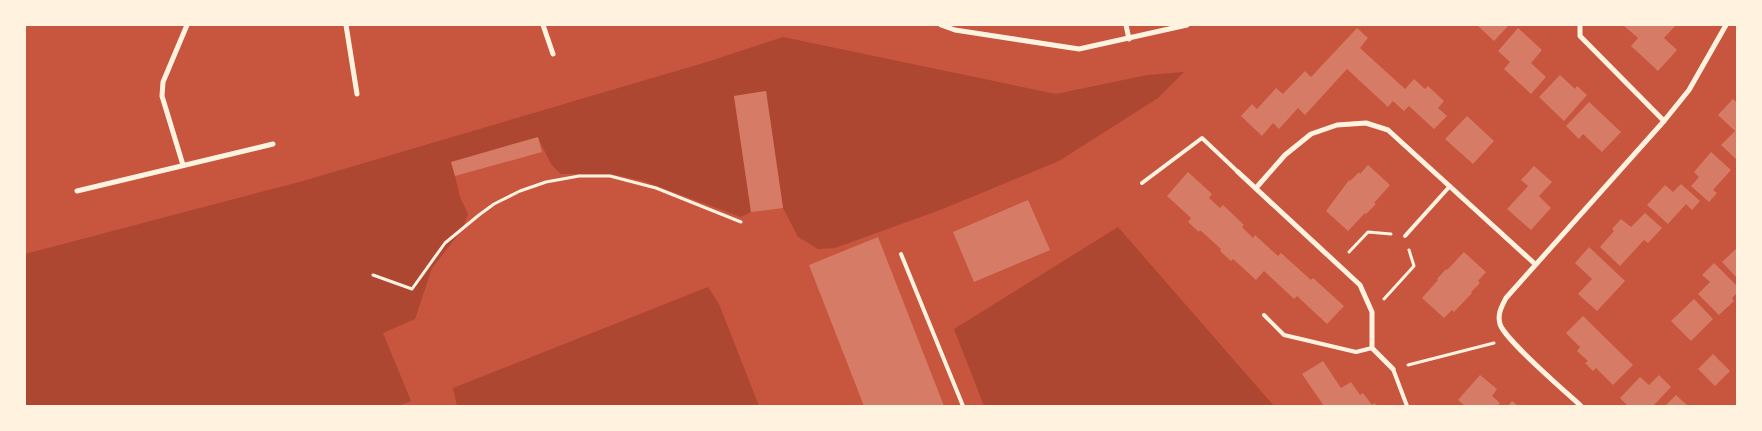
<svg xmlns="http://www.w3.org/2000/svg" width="1762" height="431" viewBox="0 0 1762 431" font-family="'DejaVu Sans',sans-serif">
  <rect width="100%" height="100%" fill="#c8553d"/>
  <g fill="#ae4732">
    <path d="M783,37L1056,94L1147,75L1184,72L1158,98L1059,161L940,210L835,248L818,249L798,237L783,208L766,91L734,96L751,212L741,217L643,181L610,174H561L551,164L538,138L452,163L460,197L468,214L462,230L432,268L415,319L383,333L411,401L399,406H25V254L303,181L710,61Z"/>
    <path d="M1118,227L1274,406H984L954,329Z"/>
    <path d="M708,287L719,304L759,406H457L453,388Z"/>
  </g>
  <g fill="#d67c66">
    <path d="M1477,25H1509L1494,41Z"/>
    <path d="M1623,25H1676L1664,38L1677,50L1658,71L1631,46L1638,38Z"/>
    <path d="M1357,28L1368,38L1360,48L1405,89L1414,79L1425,89L1428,86L1444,101L1438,108L1447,116L1434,129L1409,106L1404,111L1393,101L1388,107L1347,69L1305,115L1298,108L1279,129L1273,123L1262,136L1241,116L1252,104L1257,109L1276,88L1283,94L1305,71L1311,77Z"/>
    <path d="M1518,28L1542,50L1531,63L1546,77L1531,94L1504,69L1510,62L1498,51Z"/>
    <path d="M1560,75L1575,89L1577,86L1587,95L1564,121L1539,97Z"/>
    <path d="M766,91L783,208L751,212L734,96Z"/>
    <path d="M1733,99L1737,103V160L1721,145L1735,131L1718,115Z"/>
    <path d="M1589,102L1621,132L1602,152L1583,134L1579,139L1566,126Z"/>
    <path d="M1467,116L1494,141L1473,164L1445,139Z"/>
    <path d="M538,137L542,152L455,176L451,162Z"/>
    <path d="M1711,152L1731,170L1713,190L1717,193L1709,202L1691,186L1699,177L1694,172Z"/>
    <path d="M1368,165L1390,185L1374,203L1376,204L1366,214L1365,213L1348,231L1326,211L1349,180L1350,181L1359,172L1360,174Z"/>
    <path d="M1534,166L1552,182L1539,196L1551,208L1531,230L1507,209L1528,186L1521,180Z"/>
    <path d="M1188,172L1212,194L1209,198L1220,208L1223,205L1244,225L1242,227L1253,238L1255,235L1278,256L1281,253L1311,280L1313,278L1344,306L1327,324L1297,296L1294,299L1264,271L1256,280L1233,259L1231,261L1220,251L1221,249L1200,230L1199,232L1188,222L1191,218L1167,196Z"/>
    <path d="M1681,184L1700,201L1692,210L1686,204L1668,224L1647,205L1665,185L1673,192Z"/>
    <path d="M1028,200L1050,250L974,282L953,232Z"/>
    <path d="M1645,213L1662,228L1648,243L1644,240L1620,266L1600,247L1614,231L1612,229L1621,219L1631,227Z"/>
    <path d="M878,237L944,406H864L809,265Z"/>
    <path d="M1589,247L1625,281L1597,311L1578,294L1592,279L1575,263Z"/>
    <path d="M1737,248V278L1722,262Z"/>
    <path d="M1464,252L1486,272L1478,281L1480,283L1471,292L1472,293L1454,312L1452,310L1444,318L1422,298L1438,280L1437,279L1446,269L1447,270Z"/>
    <path d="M1714,263L1737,286V293L1732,298L1734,301L1719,315L1698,294L1710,282L1702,275Z"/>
    <path d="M1694,299L1713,319L1691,341L1671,321Z"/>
    <path d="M1583,316L1633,365L1613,385L1596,368L1593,371L1585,363L1588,361L1577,351L1580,347L1566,333Z"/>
    <path d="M1713,354L1730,371L1715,386L1698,369Z"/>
    <path d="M1323,361L1341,388L1351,382L1360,395L1363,393L1372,405L1375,403L1376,406H1324L1302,374Z"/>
    <path d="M1480,375L1497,389L1492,396L1500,403L1497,406H1465L1458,400Z"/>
    <path d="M1659,375L1671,387L1653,406H1628L1620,398L1640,377L1649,385Z"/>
    <path d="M1676,395L1688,406H1665Z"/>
    <path d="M1512,401L1518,406H1508Z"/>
  </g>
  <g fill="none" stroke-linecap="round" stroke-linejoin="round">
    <g stroke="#fff3e0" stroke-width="3">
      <path d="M1349,252L1368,232L1391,234"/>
      <path d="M373,275L412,289L445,243L479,215L494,204L520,191L546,182L579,176H610L656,188L741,222"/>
      <path d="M1384,299L1414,266L1409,250"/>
      <path d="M1408,365L1494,343"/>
    </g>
    <g stroke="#fff3e0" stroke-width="4">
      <path d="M1142,183L1202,138L1238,172"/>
      <path d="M1405,236L1450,186"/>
      <path d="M901,254L963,406"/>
      <path d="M1264,315L1284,335L1356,352L1372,348"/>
      <path d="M1393,369L1407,406"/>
    </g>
    <g stroke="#fff3e0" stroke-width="5">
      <path d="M346,25L357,94"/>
      <path d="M543,25L553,54"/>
      <path d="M941,25L955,30L1079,49L1187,25"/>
      <path d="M1126,25L1129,39"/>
      <path d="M1580,25V36L1664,121"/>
      <path d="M183,165L162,96L163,82L187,25"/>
      <path d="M1238,172L1360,285L1372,312V348L1393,369"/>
      <path d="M1256,188L1285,155L1311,134L1337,125L1366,123L1388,130L1535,264"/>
      <path d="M77,191L273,144"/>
      <path d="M1581,406C1566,392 1504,339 1500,324C1497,314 1502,306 1506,298L1664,121L1689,90L1726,25"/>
    </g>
  </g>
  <rect width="1762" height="431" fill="none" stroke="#fff3e0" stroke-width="52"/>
</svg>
